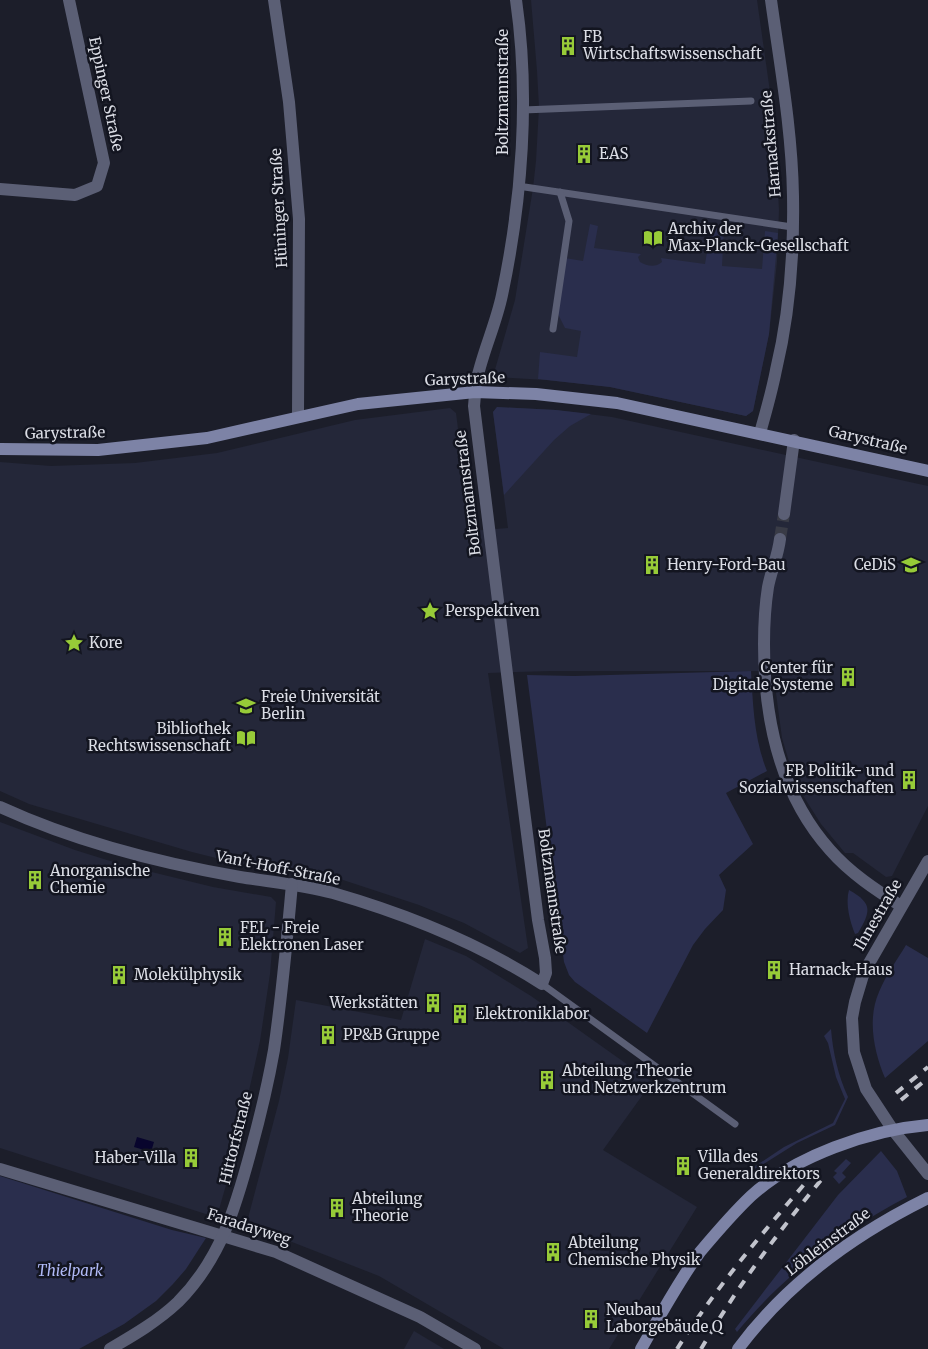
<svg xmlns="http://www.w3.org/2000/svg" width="928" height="1349" viewBox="0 0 928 1349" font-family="Merriweather,serif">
  <rect width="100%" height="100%" fill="#1c1e2a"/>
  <g fill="#242739">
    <path d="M531,0H757L774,120L779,210L777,262L769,334L753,411L746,416L610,387L546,380L497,377L494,373L515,300L533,188L536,161L539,107L537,71Z"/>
    <path d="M497,407L556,410L612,417L928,486V806L892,876L886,877L853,853H845L821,824L802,794L790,765L782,738L773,671H551L488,673L528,948L520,953L464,923L419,905L340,879L236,863L192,852L29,804L0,791V462L51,466L135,463L217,453L355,420L450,408L456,413L471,531L508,528L493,412Z"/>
    <path d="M0,822L75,850L123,865L213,887L271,897L276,902L270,974L260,1041L236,1150L218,1213L212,1216L0,1148Z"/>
    <path d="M425,939L466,956L531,996L652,1082L603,1150L697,1207L609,1349H504L379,1276L292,1242L250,1227L247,1222L279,1101L288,1058L296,1000L401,1020Z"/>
    <path d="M414,1331L444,1349H404Z"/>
  </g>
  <g fill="#2a2e4d">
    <path d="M590,224L598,226L594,248L641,254L638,257L640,262C647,266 655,268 662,262L661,258L705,264L711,228L724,229L722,266L762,269L765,231L778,233L769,334L753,411L746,416L610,387L538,379L540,352L577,357L581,331L565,328L557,312L565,258L583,261Z"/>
    <path d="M497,407L556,410L591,414L570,426L554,440L504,495L493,412Z"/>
    <path d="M751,671C753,705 754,739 767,771L726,793L753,844L719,875L726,890L723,910L705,929L693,945L647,1033L575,982L569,975L564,962L527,675L574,676Z"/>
    <path d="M849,890C874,904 870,912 858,933L855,934C850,922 845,903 849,890Z"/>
    <path d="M906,945L928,958V1041L885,1078C874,1052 867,1019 879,992C886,975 897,960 906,945Z"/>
    <path d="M831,1029C833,1053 838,1075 848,1097L835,1125L797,1143L749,1173L748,1171L784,1147L833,1123L845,1099L836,1077L828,1043L824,1036Z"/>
    <path d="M881,1151L897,1171L907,1197C842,1231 784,1275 737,1332L735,1329L838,1195Z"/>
    <path d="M846,1159L851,1163L842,1173L846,1177L839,1184L833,1177L837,1173L834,1171Z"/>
    <path d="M0,1176L172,1230L206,1238L186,1269L173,1284L156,1301L124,1324L79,1349H0Z"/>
  </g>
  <path fill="#08052d" d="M137,1137L154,1142L151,1152L134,1147Z"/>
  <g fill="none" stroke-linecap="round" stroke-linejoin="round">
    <path stroke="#393b46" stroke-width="12" stroke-dasharray="12 6" stroke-linecap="butt" d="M780,539L784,514"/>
    <g stroke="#5b5f75" stroke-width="7">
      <path d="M523,110L751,101"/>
      <path d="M518,186L792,227"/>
      <path d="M553,329L569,221L560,192"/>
      <path d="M542,984L735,1124"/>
    </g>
    <g stroke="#5b5f75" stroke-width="12">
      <path d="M274,0L289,102L299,219L298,416"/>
      <path d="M0,189L75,195L97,186L104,163L69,0"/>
      <path d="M760,433C766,412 772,391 776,370C789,316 794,253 793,196C792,130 780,65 771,0"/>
      <path d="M784,514L794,440"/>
      <path d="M780,539C778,556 771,571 768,587C765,606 764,625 764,644C764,718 779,793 830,850C850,873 876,890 901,906"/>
      <path d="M0,807C74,841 159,863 240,877C271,882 303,885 333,893C406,914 478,943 542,984L546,973L545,958L538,920L518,763L474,406C475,397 475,388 477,379C483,351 496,324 502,295C522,201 530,96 516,0"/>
      <path d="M928,861L864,972L855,1002L852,1018L854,1052L866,1089L893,1130L928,1174"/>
      <path d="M0,1169L276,1252L420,1317L475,1349"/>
      <path d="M110,1349C134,1335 158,1321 178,1302C221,1259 236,1206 251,1150C260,1117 268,1084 274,1050C282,995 287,940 292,884"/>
    </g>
    <g stroke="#7d83a6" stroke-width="12">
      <path d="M0,449L98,450L207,438L358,404L475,392L536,394L617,403L928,471"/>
      <path d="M641,1349C660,1316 678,1282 700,1252C716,1233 733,1213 751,1196C795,1156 870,1130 928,1125"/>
      <path d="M738,1349C787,1283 855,1234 928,1198"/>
    </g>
    <g stroke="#c1c3cc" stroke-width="4" stroke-dasharray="9 9" stroke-linecap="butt">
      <path d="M896,1093L928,1067"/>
      <path d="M901,1100L928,1078"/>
      <path d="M677,1349C717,1286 765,1230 813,1174"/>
      <path d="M701,1349C737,1287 776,1235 821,1180"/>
    </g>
  </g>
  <defs>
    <g id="building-bare" transform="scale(1.5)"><path d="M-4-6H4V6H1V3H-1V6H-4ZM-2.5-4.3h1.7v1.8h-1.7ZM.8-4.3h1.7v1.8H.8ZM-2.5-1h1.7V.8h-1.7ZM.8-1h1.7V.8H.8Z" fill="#97cb38" stroke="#131520" stroke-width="2.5" paint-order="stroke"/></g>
    <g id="library-bare" transform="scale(1.5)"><path d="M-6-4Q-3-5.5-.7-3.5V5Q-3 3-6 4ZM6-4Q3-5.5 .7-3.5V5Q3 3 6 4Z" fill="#97cb38" stroke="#131520" stroke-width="2.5" paint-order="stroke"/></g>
    <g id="university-bare" transform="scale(1.5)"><path d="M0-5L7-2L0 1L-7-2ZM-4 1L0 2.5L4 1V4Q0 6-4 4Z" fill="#97cb38" stroke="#131520" stroke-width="2.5" paint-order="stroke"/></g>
    <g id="sight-bare" transform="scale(1.5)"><path d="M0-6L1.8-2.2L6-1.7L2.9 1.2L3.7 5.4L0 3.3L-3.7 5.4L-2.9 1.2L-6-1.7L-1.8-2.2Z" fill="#97cb38" stroke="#131520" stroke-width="2.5" paint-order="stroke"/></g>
  </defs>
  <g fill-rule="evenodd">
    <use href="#building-bare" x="568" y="46"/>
    <use href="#building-bare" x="584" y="154"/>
    <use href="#library-bare" x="653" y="238"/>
    <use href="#building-bare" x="652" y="565"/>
    <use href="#university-bare" x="911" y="565"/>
    <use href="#sight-bare" x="430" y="611"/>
    <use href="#sight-bare" x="74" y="643"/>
    <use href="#building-bare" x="848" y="677"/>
    <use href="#university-bare" x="246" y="706"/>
    <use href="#library-bare" x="246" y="738"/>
    <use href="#building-bare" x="909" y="780"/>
    <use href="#building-bare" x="35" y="880"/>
    <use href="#building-bare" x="225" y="937"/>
    <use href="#building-bare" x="774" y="970"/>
    <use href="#building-bare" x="119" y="975"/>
    <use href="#building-bare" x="433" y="1003"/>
    <use href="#building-bare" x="460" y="1014"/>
    <use href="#building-bare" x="328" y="1035"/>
    <use href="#building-bare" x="547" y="1080"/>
    <use href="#building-bare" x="191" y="1158"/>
    <use href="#building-bare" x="683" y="1166"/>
    <use href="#building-bare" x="337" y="1208"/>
    <use href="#building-bare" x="553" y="1252"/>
    <use href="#building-bare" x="591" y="1319"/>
  </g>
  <g text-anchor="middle" stroke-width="5" stroke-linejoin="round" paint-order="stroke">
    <g font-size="15" fill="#dbdde5" stroke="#131520" text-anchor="start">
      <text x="583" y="42">FB<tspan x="583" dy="17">Wirtschaftswissenschaft</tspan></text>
      <text x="599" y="159">EAS</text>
      <text x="668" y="234">Archiv der<tspan x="668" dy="17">Max-Planck-Gesellschaft</tspan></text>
      <text x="667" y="570">Henry-Ford-Bau</text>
      <text x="896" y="570" text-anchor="end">CeDiS</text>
      <text x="445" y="616">Perspektiven</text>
      <text x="89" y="648">Kore</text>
      <text x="833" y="673" text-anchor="end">Center für<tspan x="833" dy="17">Digitale Systeme</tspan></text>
      <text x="261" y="702">Freie Universität<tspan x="261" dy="17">Berlin</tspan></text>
      <text x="231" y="734" text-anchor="end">Bibliothek<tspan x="231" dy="17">Rechtswissenschaft</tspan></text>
      <text x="894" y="776" text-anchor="end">FB Politik- und<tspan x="894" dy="17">Sozialwissenschaften</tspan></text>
      <text x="50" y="876">Anorganische<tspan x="50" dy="17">Chemie</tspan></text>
      <text x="240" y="933">FEL - Freie<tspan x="240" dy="17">Elektronen Laser</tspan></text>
      <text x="789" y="975">Harnack-Haus</text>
      <text x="134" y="980">Molekülphysik</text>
      <text x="418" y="1008" text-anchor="end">Werkstätten</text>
      <text x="475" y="1019">Elektroniklabor</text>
      <text x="343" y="1040">PP&amp;B Gruppe</text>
      <text x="562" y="1076">Abteilung Theorie<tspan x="562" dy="17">und Netzwerkzentrum</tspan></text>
      <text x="698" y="1162">Villa des<tspan x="698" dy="17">Generaldirektors</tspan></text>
      <text x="176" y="1163" text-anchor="end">Haber-Villa</text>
      <text x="352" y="1204">Abteilung<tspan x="352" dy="17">Theorie</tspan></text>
      <text x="568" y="1248">Abteilung<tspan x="568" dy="17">Chemische Physik</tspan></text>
      <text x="606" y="1315">Neubau<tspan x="606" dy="17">Laborgebäude Q</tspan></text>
    </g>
    <g font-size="15" fill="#dbdde5" stroke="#131520">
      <text transform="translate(503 92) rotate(-90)" y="5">Boltzmannstraße</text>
      <text transform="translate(106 94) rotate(78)" y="5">Eppinger Straße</text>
      <text transform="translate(771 144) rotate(-95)" y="5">Harnackstraße</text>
      <text transform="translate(279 208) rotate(-93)" y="5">Hüninger Straße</text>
      <text transform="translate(465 379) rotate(-2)" y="5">Garystraße</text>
      <text transform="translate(65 433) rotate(-1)" y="5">Garystraße</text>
      <text transform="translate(868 440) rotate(13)" y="5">Garystraße</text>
      <text transform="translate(468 493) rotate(-97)" y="5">Boltzmannstraße</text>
      <text transform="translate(278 868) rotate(11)" y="5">Van't-Hoff-Straße</text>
      <text transform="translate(552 891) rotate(82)" y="5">Boltzmannstraße</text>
      <text transform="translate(878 915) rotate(-60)" y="5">Ihnestraße</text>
      <text transform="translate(236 1138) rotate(-76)" y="5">Hittorfstraße</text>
      <text transform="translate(249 1227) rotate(18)" y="5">Faradayweg</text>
      <text transform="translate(828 1242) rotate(-37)" y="5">Löhleinstraße</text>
    </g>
    <g font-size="15" font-style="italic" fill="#b0b9f6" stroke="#131520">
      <text x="70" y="1276">Thielpark</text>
    </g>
  </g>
</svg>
